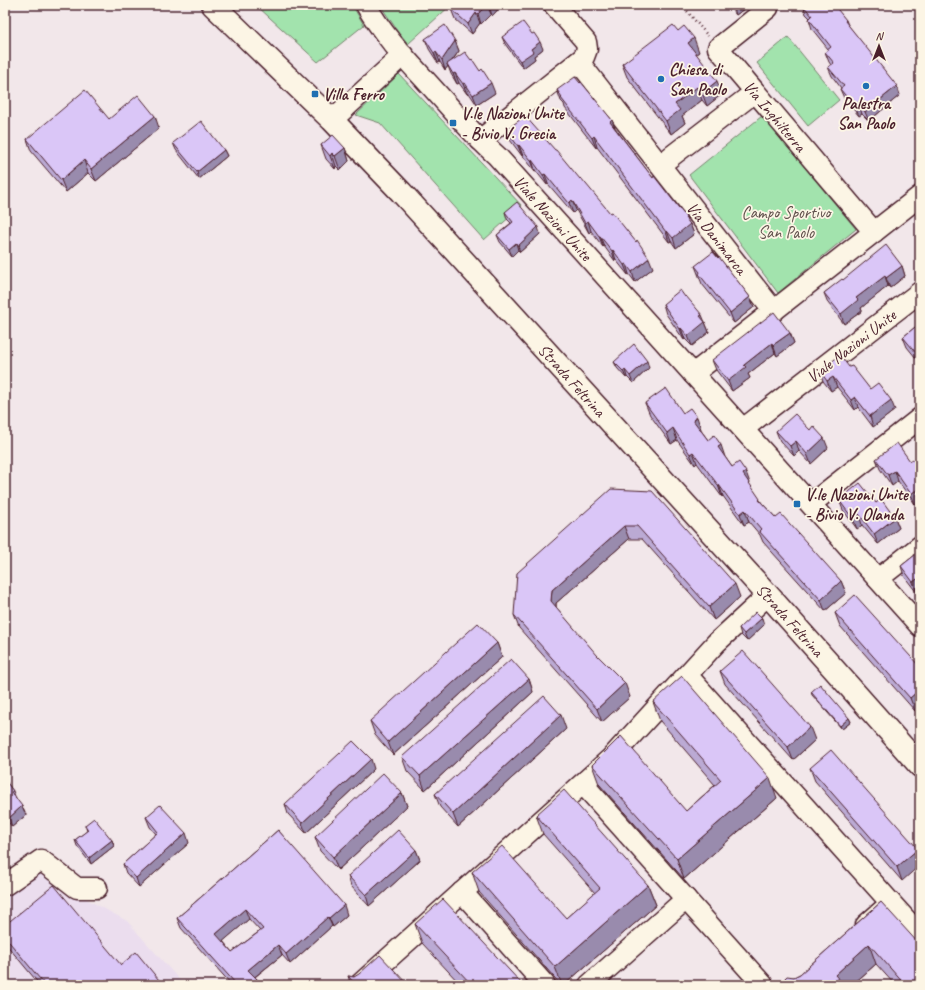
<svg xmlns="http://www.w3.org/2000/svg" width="925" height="990" viewBox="0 0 925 990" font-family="Caveat,sans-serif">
  <rect width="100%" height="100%" fill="#f2e7ea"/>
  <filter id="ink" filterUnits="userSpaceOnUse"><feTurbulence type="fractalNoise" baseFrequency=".025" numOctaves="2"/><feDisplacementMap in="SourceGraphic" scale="8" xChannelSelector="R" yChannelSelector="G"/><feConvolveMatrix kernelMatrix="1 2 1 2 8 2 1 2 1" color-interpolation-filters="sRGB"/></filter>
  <g filter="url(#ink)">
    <path fill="#ebddee" d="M29,868L127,921L184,985H5V882Z"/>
    <g fill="#a2e3ad" stroke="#76816c">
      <path d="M258,5H352L364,25L318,62L257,6Z"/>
      <path d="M380,5H451L408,44L395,27Z"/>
      <path d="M788,37L839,100L808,126L757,63Z"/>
      <path d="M399,74L522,206L484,240L380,123L356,115Z"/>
      <path d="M762,116L856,229L778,293L689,175Z"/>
    </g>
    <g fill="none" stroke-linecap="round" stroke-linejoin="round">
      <g stroke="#4a1f2b" stroke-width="23">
        <g id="minor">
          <path d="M366,5C382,34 405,58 427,82C450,107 471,133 497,156L920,626"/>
          <path d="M768,8L718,48L874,232"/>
          <path d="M579,62L774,311"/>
          <path d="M332,120L403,55"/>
          <path d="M480,140L584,57L587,49L586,42L554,5"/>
          <path d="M660,165L755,92"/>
          <path d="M693,374L920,196"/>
          <path d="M743,429L920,292"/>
          <path d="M811,504L920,418"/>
          <path d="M878,579L920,546"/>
          <path d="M687,675L891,903L866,925"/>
          <path d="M583,784L763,985"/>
          <path d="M5,885L41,860L77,888H97"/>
          <path d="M462,892L545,985"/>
          <path d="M891,903L920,935"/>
          <path d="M359,985L611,758L716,643L768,595"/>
          <path d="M589,985L686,899"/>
        </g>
      </g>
      <g stroke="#4a1f2b" stroke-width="25">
        <path id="major" d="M213,5L332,120L401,192L768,595L920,766"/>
      </g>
      <path stroke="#4a1f2b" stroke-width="2.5" stroke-dasharray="1 3" stroke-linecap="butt" d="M682,5L708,36"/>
      <use href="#minor" stroke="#fcf5e5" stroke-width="20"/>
      <use href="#major" stroke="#fcf5e5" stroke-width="22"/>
    </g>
    <g fill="#bbaad4" stroke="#4a1f2b" fill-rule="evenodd">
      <path d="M455,5H502L492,16L491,14L481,24L480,23L472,34L455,19L451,9Z"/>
      <path d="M728,5H749L736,15Z"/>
      <path d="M803,5L846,20L848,25L900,95L869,121L862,114L859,116L844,98L840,89L841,88L832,76L828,67L831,65L829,62L825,52L828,49L812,29L809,19L810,18L806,14Z"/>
      <path d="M678,31L699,52L696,54L722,94L707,106L702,100L682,116L685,123L671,134L627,77L622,64Z"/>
      <path d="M502,37L543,49L534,56L535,59L523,68L505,44Z"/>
      <path d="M425,39L455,41L459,51L452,61L495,93L477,105L469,93L467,94L459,83L457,84L451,74L448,66L445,70L440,62L438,63L429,49Z"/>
      <path d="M580,83L612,120L615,128L653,178L686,217L688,222L690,224L694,234L676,248L671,241L669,242L597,147L596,148L565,108L564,104L561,101L557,90Z"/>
      <path d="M109,119L159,128L96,181L88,173L66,192L31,151L27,139Z"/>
      <path d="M506,130L653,268L635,282L629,274L628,275L616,260L615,261L604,246L603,247L591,231L589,233L576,210L573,213L548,184L547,185L535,170V171L523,156H522L510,140Z"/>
      <path d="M173,143L224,150L227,156L199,179L176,150Z"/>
      <path d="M321,145L345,148L349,161L340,170L336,166L335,169L326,159Z"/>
      <path d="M505,212L540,234L520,252L518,250L512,256L500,242L497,235L511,223L507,219Z"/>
      <path d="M695,266L750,297L754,307L734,323L702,284Z"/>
      <path d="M902,266L905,276L890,288L888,286L861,308L862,311L844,324L828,303L824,293L843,280Z"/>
      <path d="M663,304L704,320L705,322L709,332L692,346L685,339L684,340L666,314Z"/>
      <path d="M920,323V363L907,347L903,337Z"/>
      <path d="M790,333L794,343L777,356L775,353L748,374L750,378L732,391L716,370L712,360Z"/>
      <path d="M614,362L649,368L633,383L627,377L626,378L617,368Z"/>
      <path d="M849,367L870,389L895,410L873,427L858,407L855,410L837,387L831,391L823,381L820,371Z"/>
      <path d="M645,403L683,413L701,429H700L708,440L725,457L732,467L750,483L749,484L762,503L776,518L841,581L846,593L825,611L763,542L760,535L749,522L744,525L723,496L722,497L697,463L695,465L677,440L671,444L650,415Z"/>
      <path d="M776,431L828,448L811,464L799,451L794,456L780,441Z"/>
      <path d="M876,459L910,461L920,469V500L915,504L898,481L892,486L880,469Z"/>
      <path d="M611,489L740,597L714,620L642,539H629L556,603V607L630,697L602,722L519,628L514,615Z"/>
      <path d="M839,500L876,503L895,518L899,528L878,544L862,525L857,529L843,510Z"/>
      <path d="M920,551V590L917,593L904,576L901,566Z"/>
      <path d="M835,613L920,667L915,711L840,626Z"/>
      <path d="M764,625L747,641L741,635L739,628Z"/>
      <path d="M497,643L502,657L393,755L375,735L370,721Z"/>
      <path d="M720,671L815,740L793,760L725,684Z"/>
      <path d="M529,679L533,692L425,790L407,771L402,757Z"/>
      <path d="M811,692L849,718L851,722L842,729L812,695Z"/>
      <path d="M653,702L777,798L684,879L599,784L592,765L686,811L715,785L660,721Z"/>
      <path d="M566,729L458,827L440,807L435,794Z"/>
      <path d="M810,768L918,849L902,881L815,781Z"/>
      <path d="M374,769L306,833L288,814L285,804Z"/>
      <path d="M5,780L13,791L15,796L26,815L12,827L5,818Z"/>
      <path d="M402,793L407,806L338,870L320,851L315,837Z"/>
      <path d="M536,815L648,885L656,905L564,985H561L479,892L472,872L566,918L595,893L543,834Z"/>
      <path d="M146,817L189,843L139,887L126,873L123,864L156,834L150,827Z"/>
      <path d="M85,825L112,840L114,846L91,864L77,846L75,840L87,831Z"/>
      <path d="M278,830L347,915L333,927L332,926L290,964L282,955L255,977L259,985H232L181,928L177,918ZM249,919L260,931L232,952L223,941Z"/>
      <path d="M416,850L420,860L369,906L351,886L348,876Z"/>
      <path d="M881,902L920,985H895L876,964L852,985H787L785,978L794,977L800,974Z"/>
      <path d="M415,924L523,985H461L422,943Z"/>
      <path d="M5,925L121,965L163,985H40L5,943Z"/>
      <path d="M348,976L408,985H351Z"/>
    </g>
    <g fill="#998bad" stroke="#4a1f2b">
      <path d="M486,5H487L491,14L481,24L478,14Z"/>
      <path d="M489,5H502L492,16Z"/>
      <path d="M738,5H749L736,15L734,8Z"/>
      <path d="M476,13L480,23L472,34L468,24Z"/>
      <path d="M694,38L699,52L693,56L688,43Z"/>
      <path d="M455,41L459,51L448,66L447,64L448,66L445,70L442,60Z"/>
      <path d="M540,42L543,49L534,56L535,59L523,68L520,61L531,49Z"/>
      <path d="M436,52L440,62L438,63L434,53Z"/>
      <path d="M455,73L459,83L457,84L453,74Z"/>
      <path d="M717,81L722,94L707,106L702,93Z"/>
      <path d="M465,83L469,93L467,94L463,84Z"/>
      <path d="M491,83L495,93L477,105L473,95Z"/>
      <path d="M897,86L900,95L869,121L865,112Z"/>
      <path d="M697,87L702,100L682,116L685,123L671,134L666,121L675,104Z"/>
      <path d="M859,104L862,114L859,116L855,107Z"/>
      <path d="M155,116L159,128L96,181L91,169Z"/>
      <path d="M612,120L616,131L610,122Z"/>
      <path d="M594,136L597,147L596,148L592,138Z"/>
      <path d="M519,145L523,156H522L518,146Z"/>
      <path d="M345,148L349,161L340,170L335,156Z"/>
      <path d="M224,150L227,156L199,179L197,172Z"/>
      <path d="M332,153L336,166L335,169L330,156Z"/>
      <path d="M84,160L88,173L66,192L61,180Z"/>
      <path d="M531,160H532L535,170V171Z"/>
      <path d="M545,174L548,184L547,185L543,175Z"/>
      <path d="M572,200L576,210L573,213L569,203Z"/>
      <path d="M686,217L689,225L690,224L694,234L676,248L673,238L685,218Z"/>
      <path d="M588,221L591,231L589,233L585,223Z"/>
      <path d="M538,227L540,234L520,252L518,246Z"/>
      <path d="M667,231L671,241L669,242L666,232Z"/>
      <path d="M599,236H600L604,246L603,247Z"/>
      <path d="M516,243L518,250L512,256L509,249Z"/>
      <path d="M613,250L616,260L615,261L612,251Z"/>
      <path d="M649,258L653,268L635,282L632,272Z"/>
      <path d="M626,264L629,274L628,275L624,265Z"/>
      <path d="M902,266L905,276L890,288L886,278Z"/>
      <path d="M885,276L888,286L861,308L862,311L844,324L841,314L856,298Z"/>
      <path d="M750,297L754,307L734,323L730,313Z"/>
      <path d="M702,315L709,332L692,346L688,336L700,316Z"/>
      <path d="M681,328L685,339L684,340L680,329Z"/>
      <path d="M790,333L794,343L777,356L773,345Z"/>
      <path d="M772,343L775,353L748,374L750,378L732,391L728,381L744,365Z"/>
      <path d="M920,352V362L917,354Z"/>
      <path d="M647,361L649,368L633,383L630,376Z"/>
      <path d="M625,370L627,377L626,378L623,371Z"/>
      <path d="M833,377L837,387L831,391L827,381Z"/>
      <path d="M855,397L858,407L855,410L851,400Z"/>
      <path d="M891,400L895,410L873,427L870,416Z"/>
      <path d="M697,417L701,429L698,431L693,420Z"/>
      <path d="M673,428L677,440L671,444L667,433Z"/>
      <path d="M824,438L828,448L811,464L807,454Z"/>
      <path d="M796,441L799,451L794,456L790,446Z"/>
      <path d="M721,445L725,457L722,459L718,447Z"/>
      <path d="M693,452L697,463L695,465L690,454Z"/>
      <path d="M895,471L898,481L892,486L888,475Z"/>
      <path d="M746,472L750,483L747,486L743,474Z"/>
      <path d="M718,485H719L723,496L722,497Z"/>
      <path d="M916,490L920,500L915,504L911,494Z"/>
      <path d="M745,510L749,522L744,525L740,514Z"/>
      <path d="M859,514L862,525L857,529L853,519Z"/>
      <path d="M895,518L899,528L878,544L874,534Z"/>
      <path d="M624,526L629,539L556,603V615L551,601L552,590Z"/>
      <path d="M920,577V590L917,593L913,582Z"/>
      <path d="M841,581L846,593L825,611L821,600Z"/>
      <path d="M735,584L740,597L714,620L709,607Z"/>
      <path d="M762,618L764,625L747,641L744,634Z"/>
      <path d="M497,643L502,657L393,755L388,742Z"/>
      <path d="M529,679L533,692L425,790L420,776Z"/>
      <path d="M625,683L630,697L602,722L597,709Z"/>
      <path d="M920,689V706L915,711L910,698Z"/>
      <path d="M561,715L566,729L458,827L453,814Z"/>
      <path d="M849,718L851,722L842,729L840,726Z"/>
      <path d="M810,727L815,740L793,760L788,747Z"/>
      <path d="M371,759L374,769L306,833L302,823Z"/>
      <path d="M770,778L777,798L684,879L677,859Z"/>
      <path d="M402,793L407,806L338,870L333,857Z"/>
      <path d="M22,806L26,815L12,827L9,818Z"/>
      <path d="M186,833L189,843L139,887L136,878Z"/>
      <path d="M112,840L114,846L91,864L89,858Z"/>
      <path d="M918,849L920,855V865L902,881L897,867Z"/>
      <path d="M416,850L420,860L369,906L366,895Z"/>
      <path d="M648,885L656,905L564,985H562L555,967Z"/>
      <path d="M344,905L347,915L333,927L329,918Z"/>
      <path d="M245,909L249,919L220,944L216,934Z"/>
      <path d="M328,917L332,926L290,964L286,954Z"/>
      <path d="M869,944L876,964L852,985H838L835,975Z"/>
      <path d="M278,945L282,955L252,979L248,970Z"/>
      <path d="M257,979L259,985H255L254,982Z"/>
    </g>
    <g fill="#dac6f7" stroke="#4a1f2b" fill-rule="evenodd">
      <path d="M455,5H486L478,14L476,13L468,24L451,9Z"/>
      <path d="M731,5H738L734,8Z"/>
      <path d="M803,5H834L846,20L845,21L897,86L865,112L859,104L855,107L840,89L844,86L828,67L834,63L825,52L831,47L809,19L812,16Z"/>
      <path d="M523,22L532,34L534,33L540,42L531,49L533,52L520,61L502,37Z"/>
      <path d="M445,25L455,41L442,60L436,52L434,53L425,39Z"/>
      <path d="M673,25L678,31L684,26L694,38L688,43L717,81L702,93L697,87L675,104L680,110L666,121L622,64Z"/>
      <path d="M465,52L471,60L472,59L480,71L482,69L491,83L473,95L465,83L463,84L455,73L453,74L447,64Z"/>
      <path d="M575,77L580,83L581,82L612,120L610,122L653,178L654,176L686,217L685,218L690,224L673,238L667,231L666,232L594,136L592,138L561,98L562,97L557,90Z"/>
      <path d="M85,90L109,119L138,95L155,116L91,169L84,160L61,180L27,139Z"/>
      <path d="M525,116L555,150H556L580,179L581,178L610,213L612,212L636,242L637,240L649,258L632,272L626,264L624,265L613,250L612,251L600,236H599L588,221L585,223L572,200L569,203L545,174L543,175L532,160H531L519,145L518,146L506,130Z"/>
      <path d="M201,121L224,150L197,172L173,143Z"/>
      <path d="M333,135L345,148L335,156L332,153L330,156L321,145Z"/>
      <path d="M517,202L538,227L518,246L516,243L509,249L497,235L513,222L505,212Z"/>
      <path d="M886,245L902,266L886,278L885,276L856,298L858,300L841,314L824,293L842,279L843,280Z"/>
      <path d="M713,252L718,258L719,257L750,297L730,313L699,274L700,272L695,266Z"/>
      <path d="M680,290L685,297L686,296L702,315L700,316L705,322L688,336L681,328L680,329L663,304Z"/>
      <path d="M774,312L790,333L773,345L772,343L744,365L746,367L728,381L712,360Z"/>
      <path d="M920,323V352L917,354L903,337Z"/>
      <path d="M634,344L647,361L630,376L625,370L623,371L614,362Z"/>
      <path d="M840,355L849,367L852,366L870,389L878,383L891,400L870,416L855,397L851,400L833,377L827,381L820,371Z"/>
      <path d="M666,388L683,413L690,408L697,417L693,420L708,440L714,435L721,445L718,447L732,467L739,462L746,472L743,474L760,499L759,500L776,518L781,514L841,581L821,600L759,531L761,529L745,510L740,514L719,485H718L693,452L690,454L673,428L667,433L645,403Z"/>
      <path d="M795,414L810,430L813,426L824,438L807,454L796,441L790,446L776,431Z"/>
      <path d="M897,443L910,461L913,459L920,469V495L916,490L911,494L895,471L888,475L876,459Z"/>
      <path d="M860,483L876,503L881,499L895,518L874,534L859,514L853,519L839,500Z"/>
      <path d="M611,489L652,491L735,584L709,607L637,526H624L552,590L551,601L597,655L625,683L597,709L514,615L517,573Z"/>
      <path d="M920,551V577L913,582L901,566Z"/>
      <path d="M855,595L920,667V689L910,698L835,613Z"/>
      <path d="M756,612L762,618L744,634L739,628Z"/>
      <path d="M478,623L497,643L388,742L370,721Z"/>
      <path d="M743,651L810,727L788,747L720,671Z"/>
      <path d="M511,659L529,679L420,776L402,757Z"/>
      <path d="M682,676L770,778L677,859L592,765L621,736L686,811L721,780L653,702Z"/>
      <path d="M820,684L849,718L840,726L811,692Z"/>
      <path d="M544,696L561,715L453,814L435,794Z"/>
      <path d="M353,741L371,759L302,823L285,804Z"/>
      <path d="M831,750L918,849L897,867L810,768Z"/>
      <path d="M383,773L402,793L333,857L315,837Z"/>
      <path d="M5,780L13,791L11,792L22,806L9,818L5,813Z"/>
      <path d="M564,790L648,885L555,967L472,872L502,846L566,918L600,888L536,815Z"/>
      <path d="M160,805L186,833L136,878L123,864L158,832L146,817Z"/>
      <path d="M94,818L112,840L89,858L75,840L88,830L85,825Z"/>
      <path d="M278,830L344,905L329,918L328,917L286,954L278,945L248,970L257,979L254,982L257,985H237L177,918ZM245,909L263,929L232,952L216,934Z"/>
      <path d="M398,830L416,850L366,895L348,876Z"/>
      <path d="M54,885L121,965L136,952L163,985H45L5,937V925Z"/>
      <path d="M443,899L523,985H472L415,924Z"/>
      <path d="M881,902L920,945V985H905L869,944L835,975L844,985H791L785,978L787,976L794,977L800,974Z"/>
      <path d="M380,955L408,985H356L348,976L354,977L359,974Z"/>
    </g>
  </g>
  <g fill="#1f6fb2" stroke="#fcf5e5" stroke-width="1.5">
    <circle cx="661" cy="79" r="4"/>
    <circle cx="866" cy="86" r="4"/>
    <rect x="311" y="90" width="8" height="8" rx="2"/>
    <rect x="449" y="119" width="8" height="8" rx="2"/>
    <rect x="793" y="500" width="8" height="8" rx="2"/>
  </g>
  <g text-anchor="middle" stroke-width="3.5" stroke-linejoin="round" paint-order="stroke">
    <g font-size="17" font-weight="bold" fill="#4a1f2b" stroke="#fcf5e5" text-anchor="start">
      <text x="669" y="75">Chiesa di<tspan x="669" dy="20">San Paolo</tspan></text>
      <text x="323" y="100">Villa Ferro</text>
      <text x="866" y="109" text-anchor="middle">Palestra<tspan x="866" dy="20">San Paolo</tspan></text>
      <text x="461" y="119">V.le Nazioni Unite<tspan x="461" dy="20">- Bivio V. Grecia</tspan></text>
      <text x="805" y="500">V.le Nazioni Unite<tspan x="805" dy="20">- Bivio V. Olanda</tspan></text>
    </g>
    <g font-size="17" fill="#4a1f2b" stroke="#fcf5e5">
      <text transform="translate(775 116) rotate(50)" y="6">Via Inghilterra</text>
      <text transform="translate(553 218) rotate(48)" y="6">Viale Nazioni Unite</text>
      <text transform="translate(717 238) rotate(52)" y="6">Via Danimarca</text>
      <text transform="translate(851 346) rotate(-38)" y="6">Viale Nazioni Unite</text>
      <text transform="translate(572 380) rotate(48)" y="6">Strada Feltrina</text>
      <text transform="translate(790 620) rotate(48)" y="6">Strada Feltrina</text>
    </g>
    <g font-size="17" fill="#60504c" stroke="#fcf5e5">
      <text x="786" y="218">Campo Sportivo<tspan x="786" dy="20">San Paolo</tspan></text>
    </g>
  </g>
  <rect width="925" height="990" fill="none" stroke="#fcf5e5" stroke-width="20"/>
  <rect x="10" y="10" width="905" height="970" fill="none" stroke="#4a1f2b" stroke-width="1.5" filter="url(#ink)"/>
  <g transform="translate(879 46)" stroke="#fcf5e5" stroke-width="3" paint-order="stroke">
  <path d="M0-3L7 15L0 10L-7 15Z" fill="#4a1f2b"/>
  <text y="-6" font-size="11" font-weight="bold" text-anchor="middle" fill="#4a1f2b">N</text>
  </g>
</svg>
